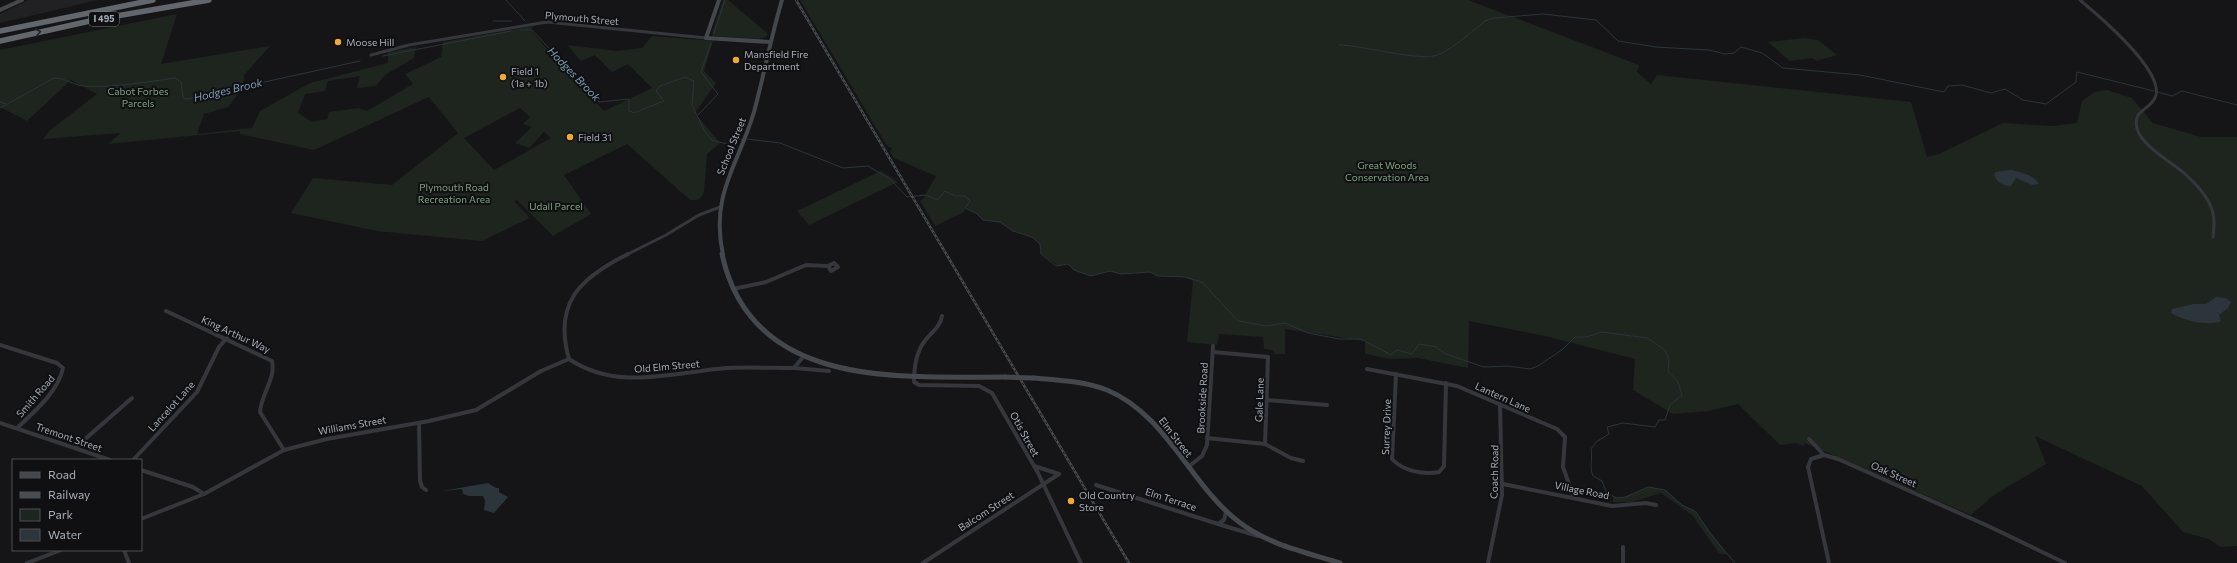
<svg xmlns="http://www.w3.org/2000/svg" width="2237" height="563" viewBox="0 0 2237 563" font-family="Commissioner,sans-serif">
  <rect width="100%" height="100%" fill="#151517"/>
  <path fill="#212124" d="M29,0H98L0,23V14Z"/>
  <g fill="#1d251e" fill-rule="evenodd">
    <path d="M723,0H728L767,33V36L760,39L714,36L712,33Z"/>
    <path d="M800,0H1468L1639,65L1637,72L1651,84L1657,75L1911,102L1927,157L1939,154L2003,123L2052,126L2077,123L2082,101L2095,92L2107,90L2132,98L2153,123L2201,137H2237V546L2220,547L2209,539L2183,532L2142,486L2035,436L2046,464L1994,495L1971,515L1817,448L1804,443V446L1796,443L1780,445L1738,404L1709,411L1673,414L1633,390L1635,359L1545,336L1469,321L1468,368L1418,358L1391,359L1365,354V341L1285,329V354H1275L1272,350L1264,349L1263,337L1219,334L1217,345L1187,342L1193,281L1185,277L1158,276L1150,272L1121,274L1110,271L1091,276L1074,270L1068,264L1058,266L1041,254L1040,244L1032,237L1013,231L1000,222L983,220L976,213L966,208L964,212L935,226L920,201L923,199L936,176L894,158L890,152L892,148L887,146Z"/>
    <path d="M177,14L161,64L270,46L244,75L243,88L228,107L204,114L197,134L252,128L260,111L310,83L388,63V52L416,47L414,58L385,75L376,86L357,88L360,76L328,81L325,91L305,94L298,113L312,122L327,119L329,112L359,108L367,111L413,84L405,74L441,57L443,42L534,26L531,30L573,80L604,111L652,88L628,64L612,72L595,55L581,61L567,45L617,51L642,48L652,36L713,41L704,71L716,83L695,113L720,143L707,154L704,192C702,199 697,201 690,200L627,144L564,175L591,214L553,236L517,200L514,201L530,218L482,241L377,231L291,213L313,178L392,185L458,133L429,97L314,150L240,134V131L108,144L121,133L43,139L49,131L97,94L71,80L27,121L0,107V50ZM520,108L530,117L523,124L544,131L532,127L515,143L529,148L544,132L551,138L494,170L464,138Z"/>
    <path d="M1805,38L1818,40L1837,55L1816,61L1812,58L1790,61L1768,42Z"/>
    <path d="M881,171L898,182L809,225L797,211Z"/>
    <path d="M1648,487L1665,490L1682,505L1693,509L1728,555L1719,553L1692,515L1661,493L1632,502H1613V496L1621,498Z"/>
  </g>
  <g fill="#2b353b">
    <path d="M2011,170C2021,172 2034,175 2039,184L2032,185L2016,178L2011,186C2002,186 1997,182 1994,175L1995,172Z"/>
    <path d="M2216,297L2226,298L2231,302L2228,308L2219,315L2221,321L2219,322C2205,326 2183,320 2171,313L2172,309L2193,304H2206Z"/>
    <path d="M488,483L496,488H499V492L508,497L494,513L484,510L485,501L483,496H469L463,494L462,489L442,491Z"/>
  </g>
  <g fill="none" stroke-linecap="round" stroke-linejoin="round">
    <g stroke="#2b353b" stroke-width="1">
      <path d="M506,0L525,21"/>
      <path d="M493,21H512"/>
      <path d="M520,30H532L599,102L629,99V111L634,113L664,101L656,91L660,86L685,77L694,81L692,105L705,132L712,140L727,144L735,140L744,139"/>
      <path d="M713,36L725,0"/>
      <path d="M1339,45C1362,45 1423,63 1440,54C1456,46 1471,32 1485,21L1494,18L1543,14L1596,20L1618,41L1656,47L1709,50L1725,54L1734,53L1741,47L1762,53L1783,68L1860,75L1944,92L1948,86L1962,85L1991,93L2005,89L2023,100L2046,104L2076,82L2077,72L2154,91"/>
      <path d="M383,56L511,31"/>
      <path d="M2157,92L2172,96L2182,91L2237,105"/>
      <path d="M0,102L6,104"/>
      <path d="M0,108L54,78C65,78 73,85 84,86C114,88 145,82 175,78L181,82L183,98L187,99L360,61"/>
      <path d="M698,115L718,94L701,72L711,43"/>
      <path d="M747,139L780,143L843,168L868,166L890,179L907,197L926,195L937,200L945,191L955,196H965L970,201L965,208L976,213L983,220L1000,222L1013,231L1032,237L1040,244L1041,254L1056,266L1068,264L1074,270L1091,276L1110,271L1121,274L1150,272L1158,276L1185,277L1202,282L1238,321L1266,326L1285,323L1308,333L1339,339H1361L1391,355L1397,350L1412,354L1419,344L1436,347L1446,354L1484,367L1508,366L1530,369L1538,366L1563,349L1575,337H1586L1602,332L1647,338L1665,350L1669,359L1668,371L1678,382L1682,395L1670,405L1665,420H1659L1655,427L1623,423L1607,427L1609,434L1596,442L1591,449C1593,459 1589,466 1593,476L1602,481L1606,492L1616,498L1626,497L1648,487L1665,490L1682,505L1696,512L1709,532L1735,563"/>
    </g>
    <g stroke="#36373c" stroke-width="3">
      <path d="M2080,0C2098,15 2162,69 2156,95C2154,104 2144,108 2138,115C2127,139 2169,160 2184,173C2196,184 2209,197 2213,213C2215,221 2214,229 2213,237"/>
      <path d="M371,55L409,45L547,22L706,38"/>
      <path d="M626,255L666,235L699,215L720,207"/>
    </g>
    <g stroke="#36373c" stroke-width="4">
      <path d="M628,254C580,278 553,303 569,359C618,392 673,372 727,368C749,367 772,368 794,368L803,357"/>
      <path d="M834,263L838,267L831,271L828,266Z"/>
      <path d="M733,289L766,282L806,265L828,266"/>
      <path d="M166,311L272,361C276,379 261,394 260,412L284,450"/>
      <path d="M942,316C940,328 930,333 924,342C916,353 914,369 914,382L919,385L979,386L992,393L1037,471L1081,563"/>
      <path d="M0,345L57,363L63,368C58,392 34,412 17,428"/>
      <path d="M1213,352L1268,357L1265,444"/>
      <path d="M794,368L829,371"/>
      <path d="M1367,369L1457,386L1557,429L1565,437L1563,467L1574,498"/>
      <path d="M1396,374L1392,459C1403,471 1423,475 1439,472L1444,466L1446,383"/>
      <path d="M1267,400L1327,405"/>
      <path d="M0,423L110,460"/>
      <path d="M419,423L420,481L422,487L426,490"/>
      <path d="M1207,438L1265,444L1291,458L1303,461"/>
      <path d="M1809,439L1824,455"/>
      <path d="M76,447L132,398"/>
      <path d="M133,460L197,392L219,347L227,338"/>
      <path d="M1034,466L1059,474"/>
      <path d="M1188,467L1202,456L1207,445L1213,346"/>
      <path d="M141,470L193,487L204,494"/>
      <path d="M1503,484L1612,506L1646,503L1656,505"/>
      <path d="M1096,485L1218,524L1224,520L1226,512"/>
      <path d="M141,519L204,494L284,450L327,439L429,421L476,410L541,371L569,359"/>
      <path d="M1218,524L1258,536"/>
      <path d="M1623,547V563"/>
      <path d="M124,550L129,563"/>
      <path d="M27,563L61,550"/>
      <path d="M923,563L1059,474"/>
      <path d="M1488,563L1502,495L1500,404"/>
      <path d="M1829,563L1808,467L1811,459L1824,455L1838,459L1986,525L2065,563"/>
    </g>
    <g stroke="#44474c" stroke-width="4">
      <path d="M719,0L706,38L770,42"/>
      <path d="M0,10L22,0"/>
      <path d="M723,255C710,194 738,166 754,112C764,75 771,37 782,0"/>
    </g>
    <g stroke="#44474c" stroke-width="5">
      <path d="M722,254C751,389 898,377 1005,377"/>
      <path d="M1033,378C1058,380 1084,381 1107,390C1167,415 1190,485 1239,522C1269,545 1305,552 1340,563"/>
    </g>
    <g stroke="#62666d" stroke-width="5.5">
      <path d="M0,31L153,0"/>
      <path d="M0,41L99,19L209,0"/>
    </g>
    <g stroke="#494c51" stroke-width="2.5">
      <path id="rail" d="M796,0L1129,563"/>
    </g>
    <use href="#rail" stroke="#101012" stroke-width="1" stroke-dasharray="2.5" stroke-linecap="butt"/>
    <path stroke="#44474c" stroke-width="5" d="M1005,377L1033,378"/>
  </g>
  <defs><path id="oneway-chevron" d="M-2-3.5L2.5 0L-2 3.5" fill="none" stroke-width="1.6" stroke-linecap="round" stroke-linejoin="round"/></defs>
  <use stroke="#242629" href="#oneway-chevron" transform="translate(38 32) rotate(-12)"/>
  <g fill="#f0aa34" stroke="#101012" stroke-width="1.5">
    <circle cx="338" cy="42" r="4"/>
    <circle cx="736" cy="60" r="4"/>
    <circle cx="503" cy="77" r="4"/>
    <circle cx="570" cy="137" r="4"/>
    <circle cx="1071" cy="501" r="4"/>
  </g>
  <g text-anchor="middle" stroke-width="4" stroke-linejoin="round" paint-order="stroke">
    <rect fill="#101012" stroke="#7a7e86" stroke-width="1" x="89" y="12" width="30" height="14" rx="3"/>
    <g font-size="9" font-weight="bold" fill="#a7adb7">
      <text x="104" y="22">I 495</text>
    </g>
    <g font-size="10" fill="#a7adb7" stroke="#101012">
      <text transform="translate(582 18) rotate(5)" y="4">Plymouth Street</text>
      <text transform="translate(731 146) rotate(-68)" y="4">School Street</text>
      <text transform="translate(236 334) rotate(25)" y="4">King Arthur Way</text>
      <text transform="translate(667 366) rotate(-5)" y="4">Old Elm Street</text>
      <text transform="translate(35 396) rotate(-49)" y="4">Smith Road</text>
      <text transform="translate(1503 397) rotate(24)" y="4">Lantern Lane</text>
      <text transform="translate(1202 398) rotate(-87)" y="4">Brookside Road</text>
      <text transform="translate(1259 400) rotate(-88)" y="4">Gale Lane</text>
      <text transform="translate(171 406) rotate(-48)" y="4">Lancelot Lane</text>
      <text transform="translate(352 425) rotate(-10)" y="4">Williams Street</text>
      <text transform="translate(1386 427) rotate(-88)" y="4">Surrey Drive</text>
      <text transform="translate(1025 434) rotate(61)" y="4">Otis Street</text>
      <text transform="translate(69 437) rotate(19)" y="4">Tremont Street</text>
      <text transform="translate(1176 437) rotate(52)" y="4">Elm Street</text>
      <text transform="translate(1494 472) rotate(-89)" y="4">Coach Road</text>
      <text transform="translate(1894 474) rotate(24)" y="4">Oak Street</text>
      <text transform="translate(1582 490) rotate(11)" y="4">Village Road</text>
      <text transform="translate(1171 499) rotate(18)" y="4">Elm Terrace</text>
      <text transform="translate(986 511) rotate(-33)" y="4">Balcom Street</text>
    </g>
    <g font-size="10" fill="#a7adb7" stroke="#101012" text-anchor="start">
      <text x="346" y="46">Moose Hill</text>
      <text x="744" y="58">Mansfield Fire<tspan x="744" dy="12">Department</tspan></text>
      <text x="511" y="75">Field 1<tspan x="511" dy="12">(1a + 1b)</tspan></text>
      <text x="578" y="141">Field 31</text>
      <text x="1079" y="499">Old Country<tspan x="1079" dy="12">Store</tspan></text>
    </g>
    <g font-size="10" fill="#7ea27f" stroke="#101012">
      <text x="138" y="95">Cabot Forbes<tspan x="138" dy="12">Parcels</tspan></text>
      <text x="1387" y="169">Great Woods<tspan x="1387" dy="12">Conservation Area</tspan></text>
      <text x="454" y="191">Plymouth Road<tspan x="454" dy="12">Recreation Area</tspan></text>
      <text x="556" y="210">Udall Parcel</text>
    </g>
    <g font-size="11" font-style="italic" fill="#7e9cb2" stroke="#101012">
      <text transform="translate(574 74) rotate(46)" y="4">Hodges Brook</text>
      <text transform="translate(228 90) rotate(-13)" y="4">Hodges Brook</text>
    </g>
  </g>
  <rect x="12" y="459" width="130" height="92" fill="#101012" stroke="#4c4f54"/>
  <rect x="20" y="472" width="20" height="6" fill="#44474c" stroke="#4c4f54"/>
  <text x="48" y="479" font-size="12" fill="#a7adb7">Road</text>
  <rect x="20" y="492" width="20" height="6" fill="#494c51" stroke="#4c4f54"/>
  <text x="48" y="499" font-size="12" fill="#a7adb7">Railway</text>
  <rect x="20" y="509" width="20" height="12" fill="#1d251e" stroke="#4c4f54"/>
  <text x="48" y="519" font-size="12" fill="#a7adb7">Park</text>
  <rect x="20" y="529" width="20" height="12" fill="#2b353b" stroke="#4c4f54"/>
  <text x="48" y="539" font-size="12" fill="#a7adb7">Water</text>
</svg>
